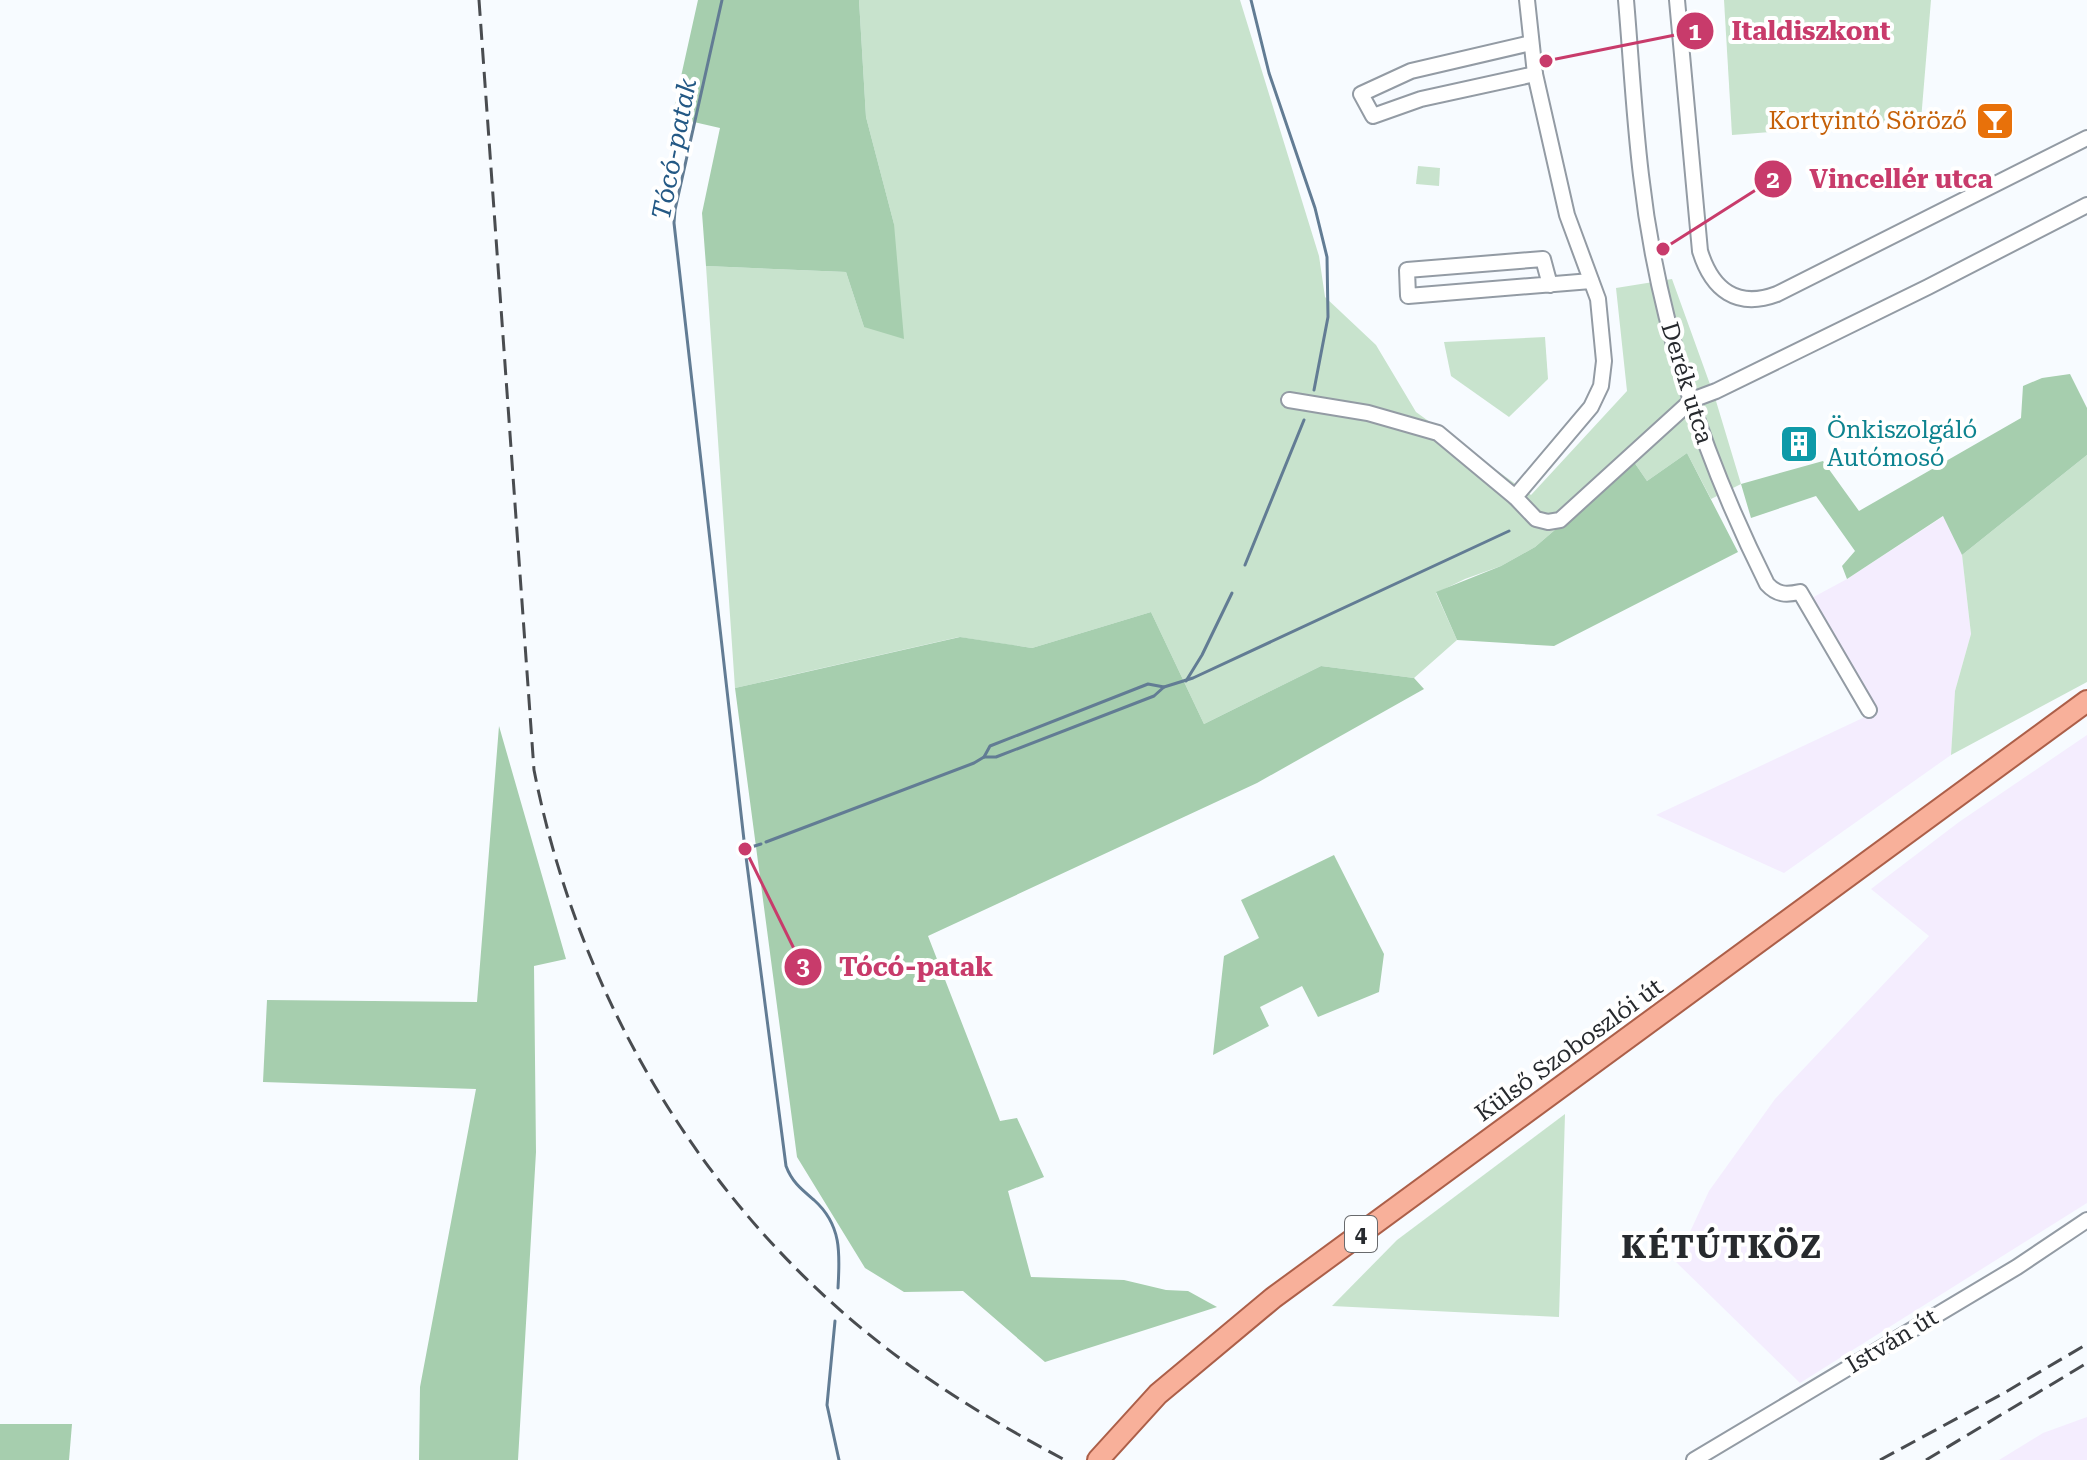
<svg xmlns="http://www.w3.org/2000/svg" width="2087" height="1460" viewBox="0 0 2087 1460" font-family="'Roboto Serif',serif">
  <rect width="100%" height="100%" fill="#f7fbff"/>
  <g fill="#f4edfe">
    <path d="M1944,516L1962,555L1971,634L1955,691L1951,755L1784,873L1656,815L1867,716L1808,600L1847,579Z"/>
    <path d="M2087,735V1203L1800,1383L1676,1262L1709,1191L1775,1099L1929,936L1871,889L1959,822Z"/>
    <path d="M2087,1417V1460H1999L2043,1433Z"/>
  </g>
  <g fill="#c8e3cd">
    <path d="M859,0H1240L1319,256L1325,297L1376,345L1416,412L1531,495L1627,391L1616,288L1672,279L1716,401L1741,484L1711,499L1687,453L1647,481L1634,462L1535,547L1501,566L1465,579L1436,593L1457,640L1414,678L1321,666L1204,724L1151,612L1032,648L959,637L735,688L706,266L846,272L864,327L894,224L866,117Z"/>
    <path d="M1724,0H1931L1921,120L1732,135Z"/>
    <path d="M1418,166L1440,168L1439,186L1416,184Z"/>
    <path d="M1545,337L1548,379L1509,417L1451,376L1444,342Z"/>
    <path d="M2087,455V682L1951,755L1955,691L1971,634L1962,555Z"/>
    <path d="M1565,1114L1559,1317L1332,1306L1397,1240Z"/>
  </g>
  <g fill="#a6ceae">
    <path d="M698,0H859L866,117L894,224L904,339L864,327L846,272L706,266L702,213L720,128L672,117Z"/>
    <path d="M2070,374L2087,408V455L1962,555L1943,516L1847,579L1842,566L1855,551L1816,496L1751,518L1741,484L1823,461L1859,511L2021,418L2023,386L2042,378Z"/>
    <path d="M1687,453L1738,552L1554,646L1457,640L1436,592L1501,566L1535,547L1634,462L1647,481Z"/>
    <path d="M1151,612L1204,724L1321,666L1414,678L1424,689L1257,783L928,936L1000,1121L1017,1118L1044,1177L1008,1191L1031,1277L1124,1280L1166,1290L1188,1291L1217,1307L1045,1362L963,1291L904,1292L865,1268L797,1157L735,688L960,637L1032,648Z"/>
    <path d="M499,726L566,959L534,966L536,1152L518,1460H419L420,1387L476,1089L263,1082L267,1000L477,1002Z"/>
    <path d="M1334,855L1384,954L1379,992L1318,1017L1302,986L1260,1007L1269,1026L1213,1055L1224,956L1259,938L1241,900Z"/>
    <path d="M0,1424H72L69,1460H0Z"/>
  </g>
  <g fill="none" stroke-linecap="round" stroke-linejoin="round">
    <g stroke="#627c94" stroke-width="3">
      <path d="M722,0L675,210L674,223L745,849L786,1166C792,1182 801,1189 814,1200C842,1225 840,1254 838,1288"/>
      <path d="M1251,0L1269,73L1315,208L1327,257L1328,317L1314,390"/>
      <path d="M1245,565L1304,420"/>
      <path d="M1186,681L1202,655L1232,593"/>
      <path d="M984,757L990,746L1148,684L1164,687"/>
      <path d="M766,842L974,763L984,757H996L1154,696L1164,687L1193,678L1509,531"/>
      <path d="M745,849L761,844"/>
      <path d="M835,1321L827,1405L839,1460"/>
    </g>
    <g stroke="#939ba4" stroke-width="18">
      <g id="street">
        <path d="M1626,0C1631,58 1634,117 1641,175C1657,318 1703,456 1767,584C1777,595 1786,595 1800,592L1869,710"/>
        <path d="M1677,0L1700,251C1712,290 1737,309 1777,294L2087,138"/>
        <path d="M1531,43L1411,71L1361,94L1373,116L1421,99L1535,74"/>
        <path d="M1550,285L1543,259L1407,270L1408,296L1591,281"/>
        <path d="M1289,400L1368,413L1438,433L1515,497L1536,519L1548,522L1560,520L1692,400L1716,391L1928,287L2087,205"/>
        <path d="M1515,497L1591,407L1601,386L1604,361L1598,299L1567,215L1535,74L1527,0"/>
        <path d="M1694,1460L2017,1267L2087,1220"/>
      </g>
    </g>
    <g stroke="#ac5f49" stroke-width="24">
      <path id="primary" d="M1098,1460L1158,1394L1273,1298L2087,701"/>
    </g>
    <use href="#street" stroke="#fff" stroke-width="14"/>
    <use href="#primary" stroke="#f8b09a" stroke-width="20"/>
    <g stroke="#494c50" stroke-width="3" stroke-dasharray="16 8" stroke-linecap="butt">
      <path d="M479,0L534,770C577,988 693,1191 866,1332C927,1382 995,1423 1065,1460"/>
      <path d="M1880,1460L2004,1393L2087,1344"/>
      <path d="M1926,1460L2087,1363"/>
    </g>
  </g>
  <defs>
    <g id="bar-square" transform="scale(2)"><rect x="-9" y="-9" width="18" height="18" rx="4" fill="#e8710a" stroke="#fff"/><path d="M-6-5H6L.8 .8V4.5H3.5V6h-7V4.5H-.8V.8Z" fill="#fff"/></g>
    <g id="building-square" transform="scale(2)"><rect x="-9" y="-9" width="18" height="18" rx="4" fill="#0f9aa8" stroke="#fff"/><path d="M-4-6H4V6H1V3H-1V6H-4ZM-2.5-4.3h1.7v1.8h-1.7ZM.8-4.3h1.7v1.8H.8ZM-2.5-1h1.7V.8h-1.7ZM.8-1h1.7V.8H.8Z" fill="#fff"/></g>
  </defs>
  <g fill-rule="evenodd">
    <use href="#bar-square" x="1995" y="121"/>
    <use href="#building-square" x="1799" y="444"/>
  </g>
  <g text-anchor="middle" stroke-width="8" stroke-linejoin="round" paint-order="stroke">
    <rect fill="#fff" stroke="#686a6d" stroke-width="2" x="1345" y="1216" width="32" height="36" rx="6"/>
    <g font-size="22" font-weight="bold" fill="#272a2e">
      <text x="1361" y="1242">4</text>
    </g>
    <g font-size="24" fill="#c56008" stroke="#fff" text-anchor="end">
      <text x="1967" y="129">Kortyintó Söröző</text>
    </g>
    <g font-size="24" fill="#272a2e" stroke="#fff">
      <text transform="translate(1687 383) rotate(73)" y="8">Derék utca</text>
      <text transform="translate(1569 1050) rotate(-36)" y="8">Külső Szoboszlói út</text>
      <text transform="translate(1892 1341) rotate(-31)" y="8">István út</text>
    </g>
    <g font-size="24" fill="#0d838f" stroke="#fff" text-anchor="start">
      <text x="1827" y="438">Önkiszolgáló<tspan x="1827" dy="28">Autómosó</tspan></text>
    </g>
    <g font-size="26" font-style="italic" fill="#245985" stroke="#fff">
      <text transform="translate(674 149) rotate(-79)" y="9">Tócó-patak</text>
    </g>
    <g font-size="32" font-weight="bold" letter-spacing="2" fill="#272a2e" stroke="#fff">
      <text x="1722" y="1258">KÉTÚTKÖZ</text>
    </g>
  </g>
  <path fill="none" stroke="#c83b6b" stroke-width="3" d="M1546 61L1695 31M1663 249L1773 179M745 849L803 967"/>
  <g fill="#c83b6b" stroke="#fff" stroke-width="3">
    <circle cx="1546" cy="61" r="8"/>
    <circle cx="1663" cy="249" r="8"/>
    <circle cx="745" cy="849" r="8"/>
    <circle cx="1695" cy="31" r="20"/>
    <circle cx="1773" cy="179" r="20"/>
    <circle cx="803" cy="967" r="20"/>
  </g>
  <g font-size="24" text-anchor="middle" font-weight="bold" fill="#fff">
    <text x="1695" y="40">1</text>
    <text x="1773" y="188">2</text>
    <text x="803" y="975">3</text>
  </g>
  <g font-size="26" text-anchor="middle" font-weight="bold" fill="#c83b6b" stroke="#fff" stroke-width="8" stroke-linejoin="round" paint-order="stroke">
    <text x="1811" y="40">Italdiszkont</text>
    <text x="1901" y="188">Vincellér utca</text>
    <text x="916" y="976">Tócó-patak</text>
  </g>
</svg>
